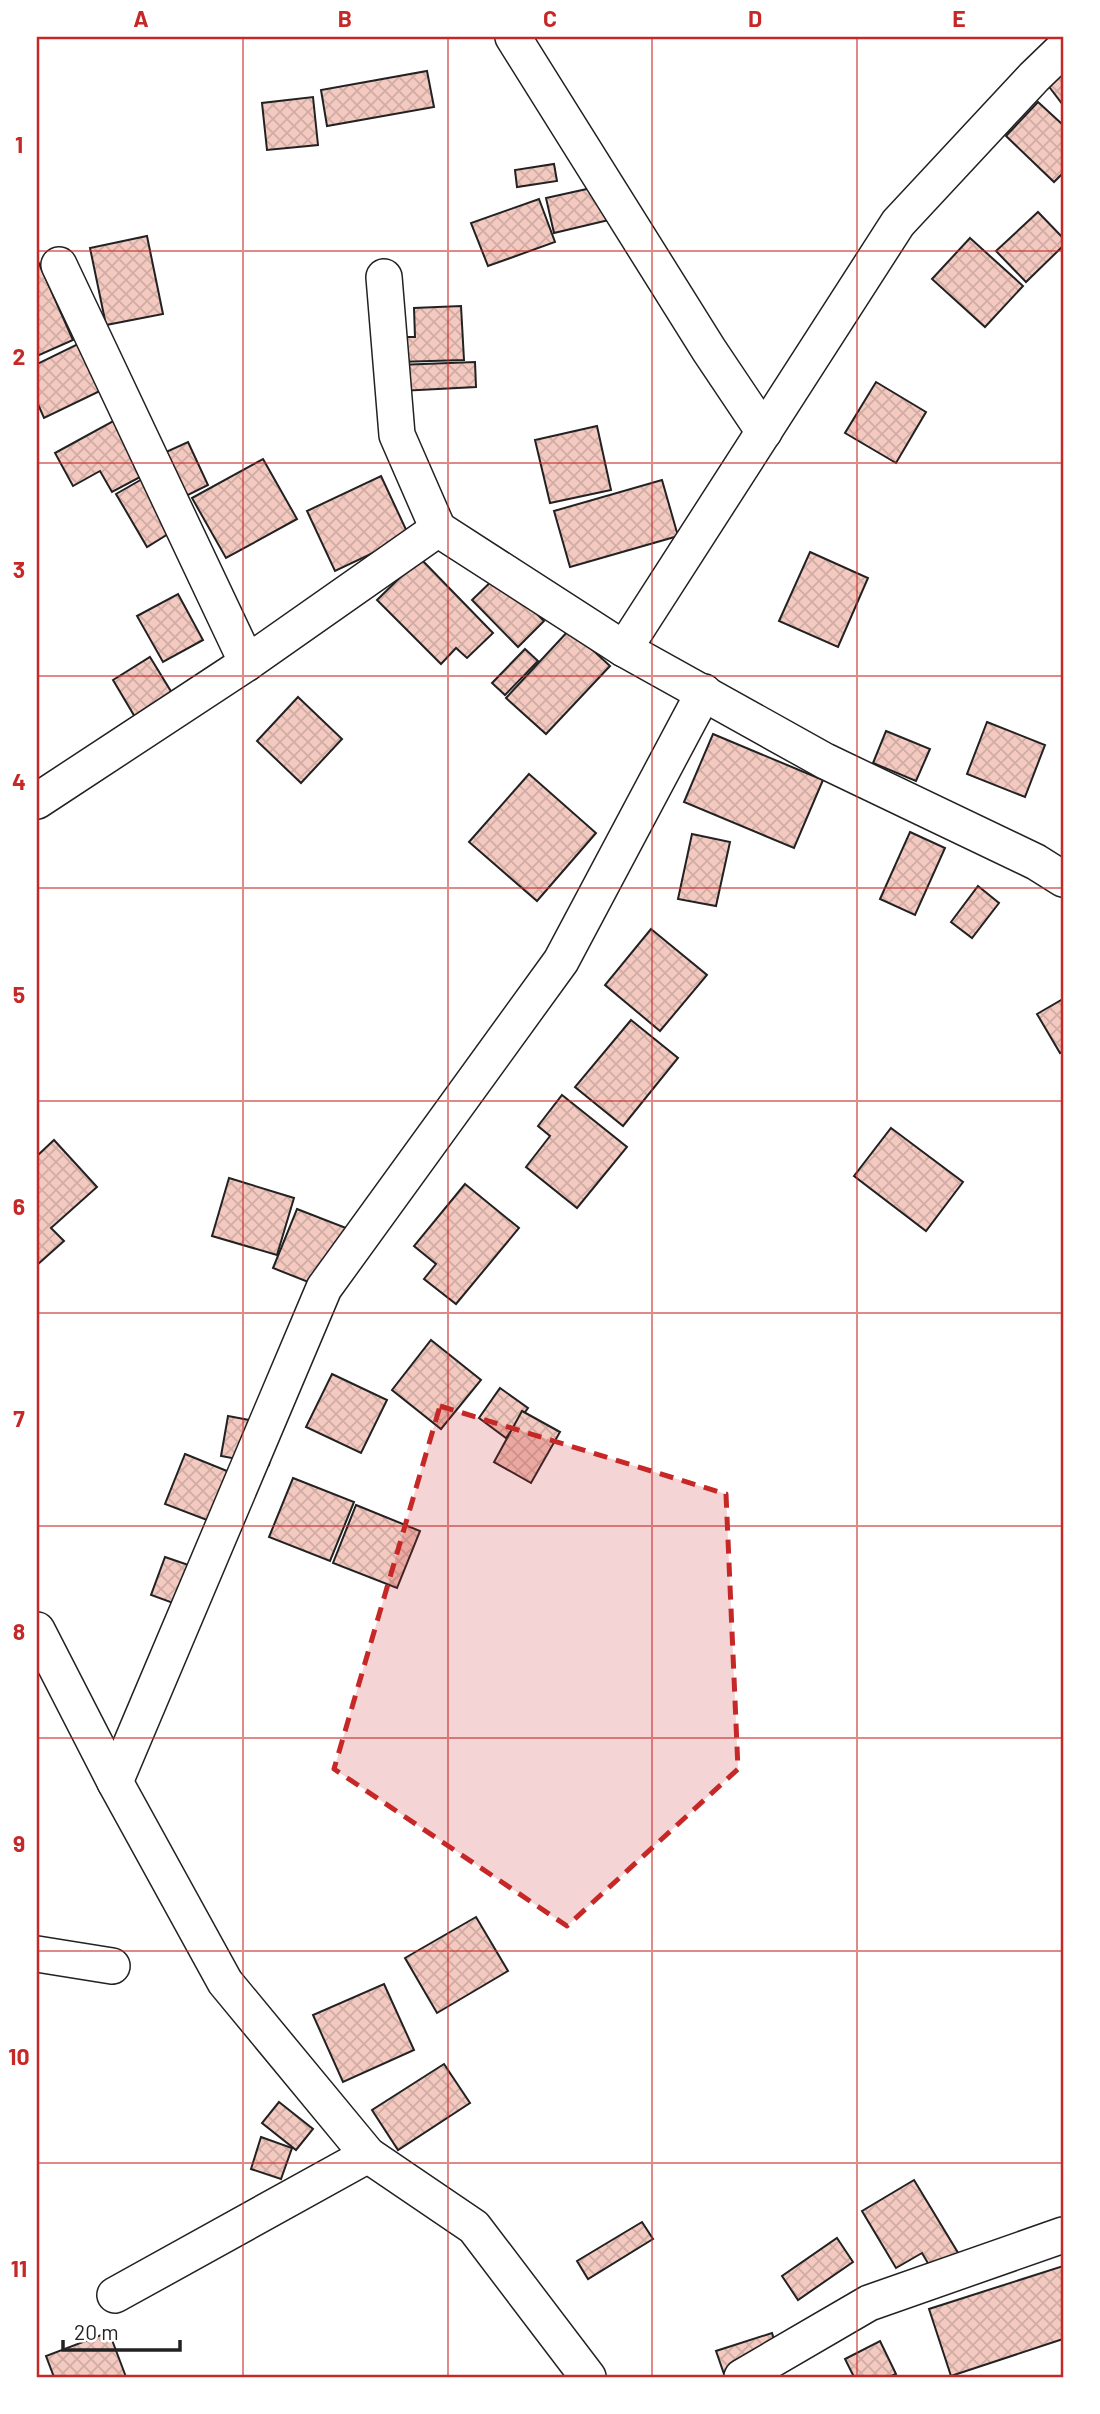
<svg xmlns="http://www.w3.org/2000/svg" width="1100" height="2414" viewBox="0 0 1100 2414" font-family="Barlow,sans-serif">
  <defs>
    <pattern id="building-cross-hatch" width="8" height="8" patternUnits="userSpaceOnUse" patternTransform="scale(1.75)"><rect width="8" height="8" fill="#f3c9c0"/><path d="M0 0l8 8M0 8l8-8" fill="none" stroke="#d0aca5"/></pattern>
  </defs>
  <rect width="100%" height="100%" fill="#fff"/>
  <g fill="url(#building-cross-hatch)" stroke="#222" stroke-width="2">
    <path d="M427,71L434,107L327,126L321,90Z"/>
    <path d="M1063,71V105L1047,84Z"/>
    <path d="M313,97L318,145L267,150L262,103Z"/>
    <path d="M1038,102L1063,125V173L1054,182L1006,136Z"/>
    <path d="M554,164L557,181L517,187L515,170Z"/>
    <path d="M605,185L613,219L554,233L546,198Z"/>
    <path d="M539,199L555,242L488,266L471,223Z"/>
    <path d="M1038,212L1063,238V246L1026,282L996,251Z"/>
    <path d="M147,236L163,314L106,325L90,248Z"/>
    <path d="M970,238L1023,286L985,327L932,279Z"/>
    <path d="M37,259L73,340L37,356Z"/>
    <path d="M461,306L464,360L398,362L397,337H415L414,308Z"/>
    <path d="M80,343L102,390L44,418L37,402V364Z"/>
    <path d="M475,362L476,387L400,391L398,365Z"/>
    <path d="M876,382L926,412L896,463L845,433Z"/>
    <path d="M126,414L157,468L112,492L100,471L73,486L55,453Z"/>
    <path d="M597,426L611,490L550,503L535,440Z"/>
    <path d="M188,442L208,485L186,496L166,452Z"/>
    <path d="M263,459L297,519L226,558L192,498Z"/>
    <path d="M151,474L181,526L147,547L116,494Z"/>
    <path d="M381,476L409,536L335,571L307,511Z"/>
    <path d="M662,480L678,536L570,567L554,511Z"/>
    <path d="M810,552L868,578L838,647L779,621Z"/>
    <path d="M420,558L493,633L467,658L456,648L441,664L377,600Z"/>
    <path d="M498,575L544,621L518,647L472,600Z"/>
    <path d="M178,594L203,640L163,662L137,616Z"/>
    <path d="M570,629L610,666L546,734L506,698Z"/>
    <path d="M525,649L538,661L505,695L492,683Z"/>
    <path d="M150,657L172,693L135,717L113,680Z"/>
    <path d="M298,697L342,739L301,783L257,741Z"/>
    <path d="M987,722L1045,745L1025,797L967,774Z"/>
    <path d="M886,731L930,749L916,781L873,763Z"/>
    <path d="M713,734L823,780L794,848L684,802Z"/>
    <path d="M529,774L596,833L537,901L469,842Z"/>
    <path d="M910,832L945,848L915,915L880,899Z"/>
    <path d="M692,834L730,842L716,906L678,899Z"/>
    <path d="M978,886L999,903L972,938L951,922Z"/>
    <path d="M651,929L707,975L660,1031L605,985Z"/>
    <path d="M1063,999V1051L1060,1053L1037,1014Z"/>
    <path d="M631,1020L678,1058L623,1126L575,1087Z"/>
    <path d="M562,1095L627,1147L577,1208L526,1167L550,1136L538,1126Z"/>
    <path d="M891,1128L963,1182L926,1231L854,1176Z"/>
    <path d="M54,1140L97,1187L51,1228L64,1241L37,1265V1156Z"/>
    <path d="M229,1178L294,1198L277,1255L212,1236Z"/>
    <path d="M465,1184L519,1228L456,1304L424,1279L436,1264L414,1246Z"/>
    <path d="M297,1209L359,1233L336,1293L273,1268Z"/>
    <path d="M431,1340L481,1380L441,1429L392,1390Z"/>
    <path d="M332,1374L387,1400L361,1453L306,1427Z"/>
    <path d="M500,1388L528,1408L506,1438L479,1418Z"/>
    <path d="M522,1411L560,1432L531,1483L494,1462Z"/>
    <path d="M228,1416L277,1425L269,1465L221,1456Z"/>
    <path d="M185,1454L247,1479L228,1528L165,1504Z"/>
    <path d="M293,1478L354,1502L330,1561L269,1537Z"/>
    <path d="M356,1505L420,1531L397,1588L333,1563Z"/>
    <path d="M165,1557L212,1573L198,1612L151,1595Z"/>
    <path d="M476,1917L508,1971L437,2013L405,1958Z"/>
    <path d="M384,1984L414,2050L343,2082L313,2015Z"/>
    <path d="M444,2064L470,2103L398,2150L372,2110Z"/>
    <path d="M279,2102L313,2129L296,2150L262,2123Z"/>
    <path d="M261,2137L292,2148L281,2179L251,2169Z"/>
    <path d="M914,2180L963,2261L936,2277L922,2253L896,2268L862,2211Z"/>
    <path d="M642,2222L653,2239L588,2279L577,2261Z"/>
    <path d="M837,2238L853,2262L798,2300L782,2276Z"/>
    <path d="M1063,2266V2339L951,2376L929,2309Z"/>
    <path d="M109,2332L126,2377H54L46,2356Z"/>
    <path d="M772,2333L779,2355L724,2374L716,2351Z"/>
    <path d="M880,2341L896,2374L889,2377H854L845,2359Z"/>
  </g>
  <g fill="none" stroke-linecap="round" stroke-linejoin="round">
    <g stroke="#222" stroke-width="38">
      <g id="street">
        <path d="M513,37L709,350L764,432"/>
        <path d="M59,265L247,663"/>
        <path d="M384,277L397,435L438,529L624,649L825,761L1036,862L1063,879"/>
        <path d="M624,649L898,223L1034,77L1063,49"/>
        <path d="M37,801L247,663L438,529"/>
        <path d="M37,1630L115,1782L225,1982L368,2155L474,2227L588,2377"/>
        <path d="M115,1782L324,1288L561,961L704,692"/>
        <path d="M37,1954L112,1966"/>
        <path d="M115,2295L368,2155"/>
        <path d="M742,2377L869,2303L1063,2235"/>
      </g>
    </g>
    <use href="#street" stroke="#fff" stroke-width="35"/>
  </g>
  <path fill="#c62828" fill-opacity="0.2" stroke="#c62828" stroke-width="5" stroke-dasharray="14 9" stroke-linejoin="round" d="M440,1406L726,1494L738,1769L567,1926L334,1769Z"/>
  <path fill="none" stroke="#c62828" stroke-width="2" stroke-opacity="0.55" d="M243,37V2377M448,37V2377M652,37V2377M857,37V2377M37,251H1063M37,463H1063M37,676H1063M37,888H1063M37,1101H1063M37,1313H1063M37,1526H1063M37,1738H1063M37,1951H1063M37,2163H1063"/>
  <rect width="1100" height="2414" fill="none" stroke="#ffffff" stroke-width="77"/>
  <path d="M63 2340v10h117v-10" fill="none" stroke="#222222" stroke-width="3.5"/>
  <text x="74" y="2340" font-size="21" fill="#222222" stroke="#ffffff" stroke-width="5" paint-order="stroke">20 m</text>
  <rect x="38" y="38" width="1024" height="2338" fill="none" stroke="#c62828" stroke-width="2.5"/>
  <g font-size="23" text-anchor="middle" font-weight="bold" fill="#c62828">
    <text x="141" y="27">A</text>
    <text x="345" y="27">B</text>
    <text x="550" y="27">C</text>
    <text x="755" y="27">D</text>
    <text x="959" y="27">E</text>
    <text x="19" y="153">1</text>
    <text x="19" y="365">2</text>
    <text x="19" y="578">3</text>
    <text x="19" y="790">4</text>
    <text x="19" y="1003">5</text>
    <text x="19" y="1215">6</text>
    <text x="19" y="1427">7</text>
    <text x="19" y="1640">8</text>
    <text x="19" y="1852">9</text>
    <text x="19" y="2065">10</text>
    <text x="19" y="2277">11</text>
  </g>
</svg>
